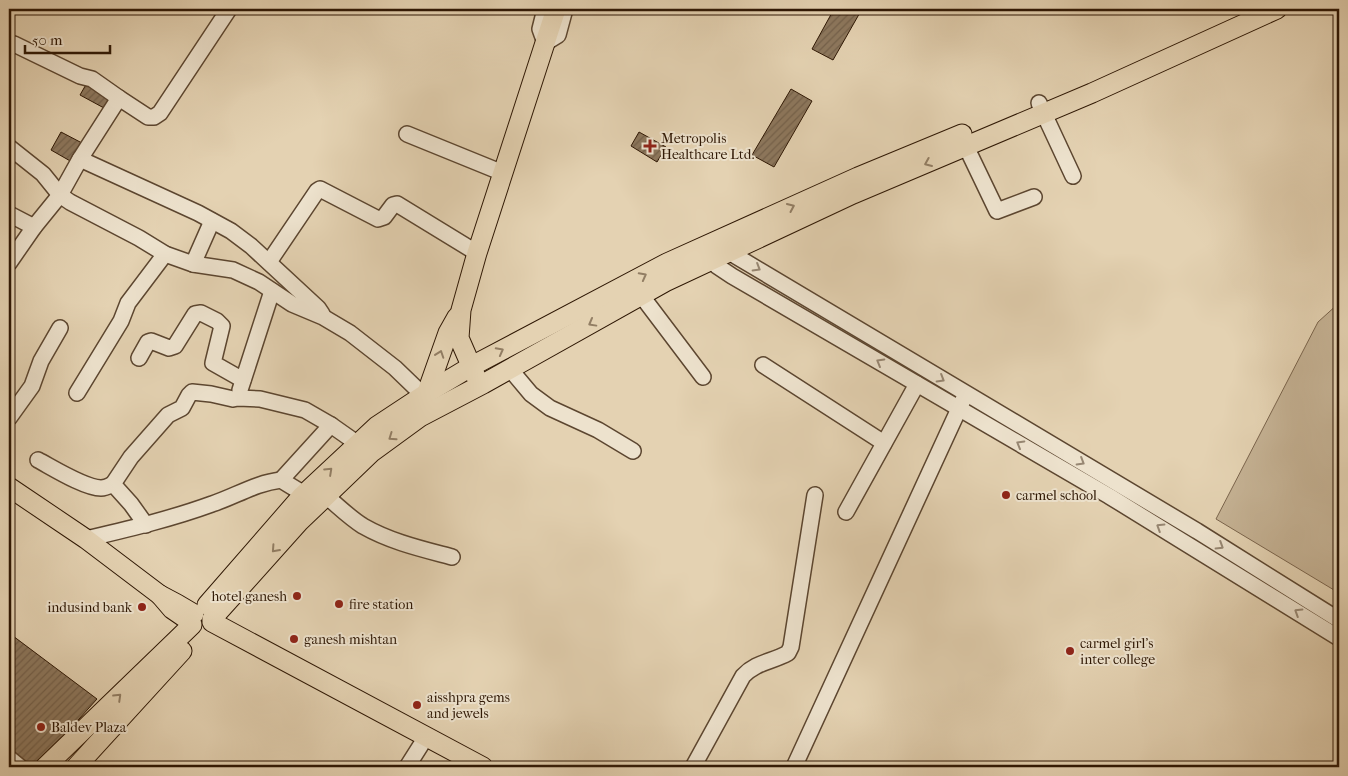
<svg xmlns="http://www.w3.org/2000/svg" width="1348" height="776" viewBox="0 0 1348 776" font-family="'IM FELL French Canon',serif">
  <defs>
    <pattern id="building-hatch" width="6" height="6" patternUnits="userSpaceOnUse" patternTransform="scale(1.25)"><rect width="6" height="6" fill="#8d785e"/><path d="M-1 1l2-2M0 6l6-6M5 7l2-2" fill="none" stroke="#74614b"/></pattern>
  </defs>
  <rect width="100%" height="100%" fill="#e4d2b2"/>
  <filter id="stains"><feTurbulence type="fractalNoise" baseFrequency=".004" numOctaves="4"/><feColorMatrix values="0 0 0 0 .2 0 0 0 0 .09 0 0 0 0 .02 0 0 0 .5 -.17"/></filter>
  <radialGradient id="worn" r=".72"><stop offset=".6" stop-color="#630" stop-opacity="0"/><stop offset="1" stop-color="#630" stop-opacity=".3"/></radialGradient>
  <path fill="#c5b294" stroke="#7a644c" d="M1339,303V593L1216,519L1318,322Z"/>
  <g fill="url(#building-hatch)" stroke="#2e1704">
    <path d="M834,9H862L833,60L812,49Z"/>
    <path d="M88,81L112,95L104,108L80,95Z"/>
    <path d="M791,89L812,101L774,167L752,155Z"/>
    <path d="M61,132L82,143L72,162L51,150Z"/>
    <path d="M639,132L666,147L657,162L631,146Z"/>
    <path d="M9,633L97,699L36,767H28L9,754Z"/>
  </g>
  <g fill="none" stroke-linecap="round" stroke-linejoin="round">
    <g stroke="#5c4630" stroke-width="18">
      <g id="minor">
        <path d="M545,9L540,29L545,43L558,35L565,9"/>
        <path d="M14,44L80,76L92,79L119,98"/>
        <path d="M1039,103L1073,176"/>
        <path d="M407,134L503,173"/>
        <path d="M961,136L997,211L1034,197"/>
        <path d="M9,147L43,174L60,195L70,202L139,238L165,254L193,264L233,270L259,282L292,304L323,317L350,333L395,368L423,395"/>
        <path d="M80,159L198,213L231,231L251,246L318,308L322,314"/>
        <path d="M9,214L34,227"/>
        <path d="M725,246L729,252L1197,531L1339,620"/>
        <path d="M705,252L717,266L732,276L1109,496L1339,638"/>
        <path d="M269,262L317,191L320,189L378,219L384,217L393,205L397,204L477,253"/>
        <path d="M9,263L34,227L60,195L80,159L119,98L148,117H154L160,113L229,9"/>
        <path d="M193,264L212,221"/>
        <path d="M641,295L703,377"/>
        <path d="M139,358L148,342L151,341L169,348L175,346L195,314L201,313L217,321L222,326L213,363L243,380"/>
        <path d="M763,365L884,443"/>
        <path d="M510,369L531,394L550,408L598,430L633,451"/>
        <path d="M240,390L272,291"/>
        <path d="M77,393L121,321L128,303L165,254"/>
        <path d="M9,418L32,386L41,361L60,328"/>
        <path d="M38,460C53,468 85,488 101,488C106,488 109,486 113,484"/>
        <path d="M281,480L331,425"/>
        <path d="M326,496C338,506 350,518 363,526C391,542 422,549 452,557"/>
        <path d="M846,512L917,384"/>
        <path d="M146,525L131,504L113,484L131,457L168,415L182,408L189,395L192,392L211,394L233,399L238,398L260,399L305,410L331,425L358,444"/>
        <path d="M86,539C128,529 171,519 212,504C236,496 256,483 281,480L304,494"/>
        <path d="M9,758L20,767"/>
        <path d="M407,767L426,737"/>
        <path d="M693,767L743,676C756,662 772,662 788,653L791,647L815,495"/>
        <path d="M794,767L963,400"/>
      </g>
    </g>
    <g stroke="#2e1704" stroke-width="21">
      <g id="major">
        <path d="M476,377L459,338L461,310L477,253L556,9"/>
        <path d="M425,398L448,333L457,317"/>
        <path d="M9,487L86,539L160,595"/>
        <path d="M207,605L301,497L377,426L427,393L472,366L667,263L858,177L962,134"/>
        <path d="M212,619L299,522L372,452L420,417L483,384L665,282L853,194L1092,93L1277,9"/>
        <path d="M191,622L172,609L160,595L177,604L194,614"/>
        <path d="M212,622L483,767"/>
        <path d="M45,767L192,625"/>
        <path d="M76,767L182,651"/>
      </g>
    </g>
    <use href="#minor" stroke="#ede2cd" stroke-width="15"/>
    <use href="#major" stroke="#e4d2b2" stroke-width="19"/>
  </g>
  <defs><path id="oneway-chevron" d="M-2-3.5L2.5 0L-2 3.5" fill="none" stroke-width="1.6" stroke-linecap="round" stroke-linejoin="round" transform="scale(1.25)"/></defs>
  <g stroke="#927e64">
    <use href="#oneway-chevron" transform="translate(928 163) rotate(157)"/>
    <use href="#oneway-chevron" transform="translate(791 207) rotate(-24)"/>
    <use href="#oneway-chevron" transform="translate(643 276) rotate(-28)"/>
    <use href="#oneway-chevron" transform="translate(592 323) rotate(151)"/>
    <use href="#oneway-chevron" transform="translate(500 351) rotate(-28)"/>
    <use href="#oneway-chevron" transform="translate(440 354) rotate(-71)"/>
    <use href="#oneway-chevron" transform="translate(392 437) rotate(145)"/>
    <use href="#oneway-chevron" transform="translate(329 471) rotate(-43)"/>
    <use href="#oneway-chevron" transform="translate(275 549) rotate(132)"/>
    <use href="#oneway-chevron" transform="translate(118 697) rotate(-44)"/>
  </g>
  <g stroke="#978773">
    <use href="#oneway-chevron" transform="translate(757 268) rotate(31)"/>
    <use href="#oneway-chevron" transform="translate(880 362) rotate(-150)"/>
    <use href="#oneway-chevron" transform="translate(941 379) rotate(31)"/>
    <use href="#oneway-chevron" transform="translate(1020 444) rotate(-150)"/>
    <use href="#oneway-chevron" transform="translate(1081 462) rotate(31)"/>
    <use href="#oneway-chevron" transform="translate(1160 527) rotate(-148)"/>
    <use href="#oneway-chevron" transform="translate(1220 546) rotate(32)"/>
    <use href="#oneway-chevron" transform="translate(1298 612) rotate(-148)"/>
  </g>
  <g fill="#8f2418" stroke="#ede2cd" stroke-width="2">
    <path d="M647.5 138.5h5v5h5v5h-5v5h-5v-5h-5v-5h5z"/>
    <circle cx="1006" cy="495" r="5"/>
    <circle cx="297" cy="596" r="5"/>
    <circle cx="339" cy="604" r="5"/>
    <circle cx="142" cy="607" r="5"/>
    <circle cx="294" cy="639" r="5"/>
    <circle cx="1070" cy="651" r="5"/>
    <circle cx="417" cy="705" r="5"/>
    <circle cx="41" cy="727" r="5"/>
  </g>
  <g text-anchor="middle" stroke-width="4" stroke-linejoin="round" paint-order="stroke">
    <g font-size="14" fill="#2e1704" stroke="#ede2cd" text-anchor="start">
      <text x="661" y="143">Metropolis<tspan x="661" dy="16">Healthcare Ltd.</tspan></text>
      <text x="1016" y="500">carmel school</text>
      <text x="287" y="601" text-anchor="end">hotel ganesh</text>
      <text x="349" y="609">fire station</text>
      <text x="132" y="612" text-anchor="end">indusind bank</text>
      <text x="304" y="644">ganesh mishtan</text>
      <text x="1080" y="648">carmel girl's<tspan x="1080" dy="16">inter college</tspan></text>
      <text x="427" y="702">aisshpra gems<tspan x="427" dy="16">and jewels</tspan></text>
      <text x="51" y="732">Baldev Plaza</text>
    </g>
  </g>
  <rect width="1348" height="776" fill="none" stroke="#e4d2b2" stroke-width="30"/>
  <rect x="10" y="10" width="1328" height="756" fill="none" stroke="#2e1704" stroke-width="2.5"/>
  <rect x="15" y="15" width="1318" height="746" fill="none" stroke="#2e1704"/>
  <path d="M25 45v8h85v-8" fill="none" stroke="#2e1704" stroke-width="2.5"/>
  <text x="32" y="45" font-size="15" fill="#2e1704" stroke="#ede2cd" stroke-width="4" paint-order="stroke">50 m</text>
  <rect width="100%" height="100%" filter="url(#stains)"/>
  <rect width="100%" height="100%" fill="url(#worn)"/>
</svg>
